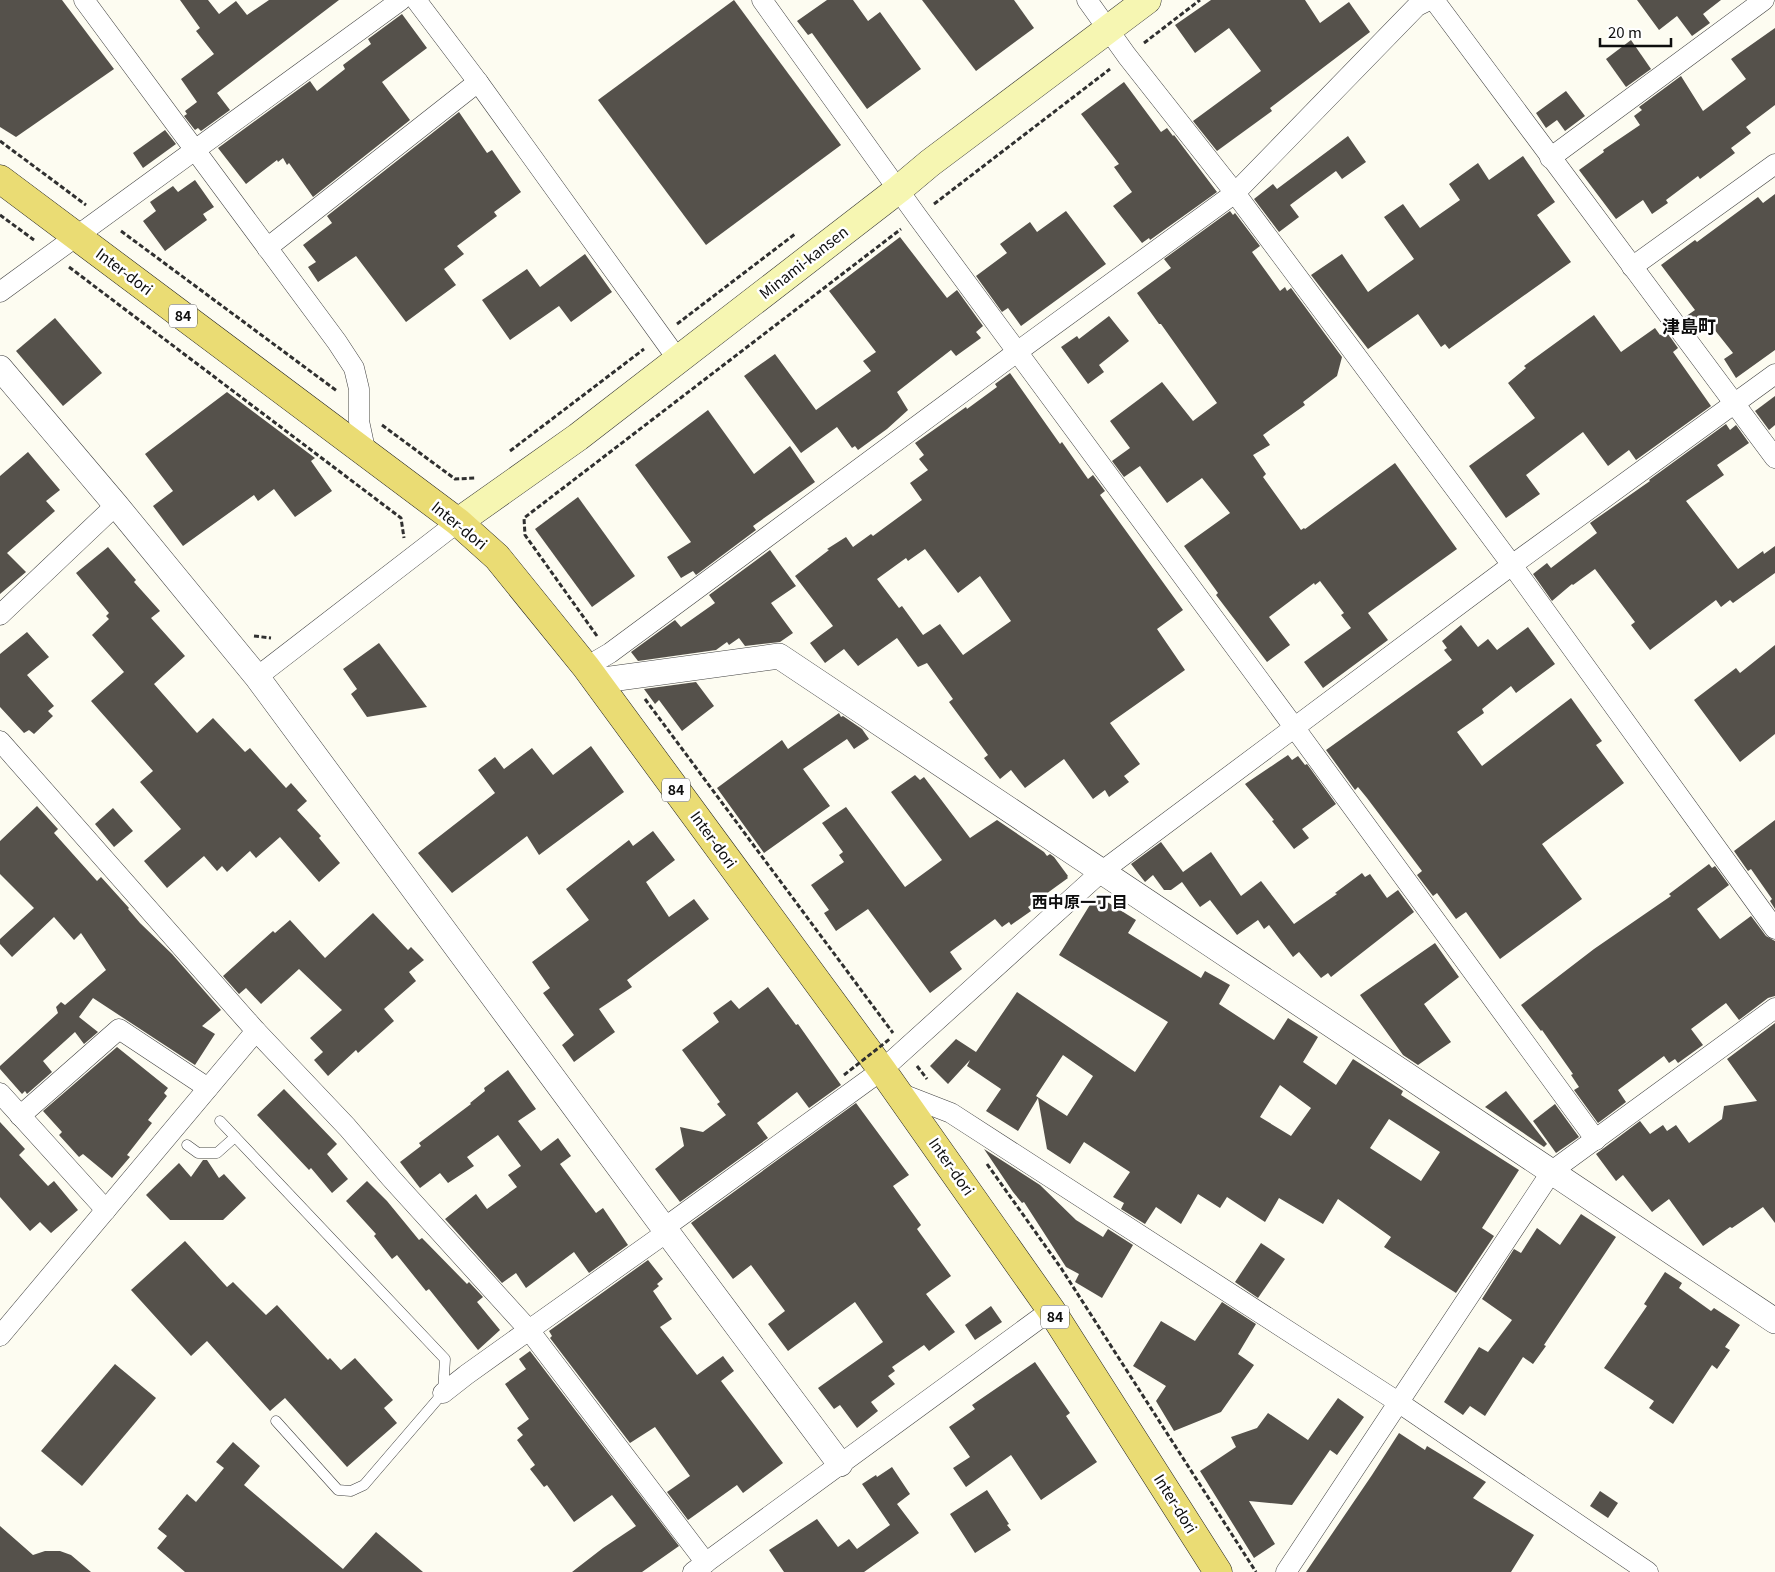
<svg xmlns="http://www.w3.org/2000/svg" width="1775" height="1572" viewBox="0 0 1775 1572" font-family="Georgia,'Noto Sans JP',serif">
  <rect width="100%" height="100%" fill="#fdfcf1"/>
  <g fill="#55514b" fill-rule="evenodd">
    <path d="M0,0H62L114,69L16,137L0,127Z"/>
    <path d="M180,0H208L219,14L236,1L247,15L269,0H339L217,93L230,110L201,131L198,128L195,130L184,116L187,114L185,111L197,102L181,79L214,54L196,31L200,28Z"/>
    <path d="M734,0L841,145L706,245L598,100Z"/>
    <path d="M827,0H853L868,21L880,12L921,69L867,109L812,33L808,35L797,21Z"/>
    <path d="M922,0H1014L1034,28L976,71Z"/>
    <path d="M1211,0H1305L1320,23L1349,2L1370,32L1270,108L1272,111L1217,151L1193,121L1261,71L1229,28L1195,53L1175,25Z"/>
    <path d="M1637,0H1721L1703,14L1710,23L1692,36L1677,16L1659,30Z"/>
    <path d="M402,14L427,48L382,82L410,120L313,197L289,163L287,165L283,158L278,162L277,160L246,184L218,148L310,81L317,91L345,69L343,65L371,44L368,39Z"/>
    <path d="M1775,28V105L1746,127L1751,133L1731,148L1735,153L1700,179L1698,176L1666,200L1668,203L1652,214L1643,200L1616,219L1579,170L1604,152L1603,150L1640,125L1634,116L1642,110L1639,107L1681,76L1703,111L1746,79L1731,59Z"/>
    <path d="M1631,40L1651,69L1626,87L1606,59Z"/>
    <path d="M1124,82L1161,132L1167,128L1173,136L1174,135L1217,192L1150,240L1149,238L1142,243L1113,206L1132,192L1114,167L1119,164L1081,114Z"/>
    <path d="M1566,91L1585,116L1565,131L1557,120L1546,128L1536,113Z"/>
    <path d="M459,112L487,153L492,150L521,192L494,212L497,216L457,246L464,254L444,269L456,285L406,322L356,256L318,282L308,267L316,262L303,245L332,223L327,216Z"/>
    <path d="M165,130L176,144L143,168L133,153Z"/>
    <path d="M1348,136L1366,162L1342,179L1336,171L1290,205L1299,217L1279,232L1254,199L1273,184L1277,189Z"/>
    <path d="M1523,156L1555,202L1537,215L1571,262L1449,349L1445,344L1441,347L1418,314L1368,349L1311,275L1342,254L1368,292L1414,259L1384,217L1403,204L1420,228L1460,200L1449,184L1478,163L1489,180Z"/>
    <path d="M195,180L214,207L203,214L207,220L165,251L143,221L156,211L150,202L173,186L178,192Z"/>
    <path d="M1775,194V350L1736,378L1724,359L1733,353L1710,324L1697,334L1685,317L1695,310L1661,265L1695,240L1697,242L1758,197L1763,203Z"/>
    <path d="M1066,211L1106,264L1021,326L1008,308L1002,312L976,276L1007,253L1000,244L1030,222L1037,232Z"/>
    <path d="M1230,211L1233,215L1235,213L1260,246L1252,252L1280,291L1285,287L1287,291L1291,288L1342,357L1337,376L1303,402L1305,405L1263,435L1270,445L1253,455L1266,474L1263,477L1301,530L1304,528L1305,529L1395,463L1457,549L1368,613L1388,640L1323,688L1304,662L1351,628L1341,615L1344,613L1320,581L1315,585L1314,583L1269,617L1290,645L1267,662L1216,595L1218,593L1184,546L1230,513L1202,478L1167,503L1140,466L1124,477L1112,461L1130,448L1110,421L1162,382L1193,421L1217,403L1161,324H1159L1137,293L1171,268L1164,259Z"/>
    <path d="M900,237L947,298L957,290L983,326L976,332L981,338L956,356L951,350L897,392L908,410L887,429L858,450L855,446L852,448L837,427L801,453L744,376L775,354L816,410L871,371L863,361L876,352L829,291Z"/>
    <path d="M585,254L612,292L571,322L559,306L510,340L482,300L527,269L540,287Z"/>
    <path d="M1594,315L1621,352L1655,328L1660,335L1666,331L1678,348L1673,352L1711,406L1636,460L1629,450L1608,466L1583,432L1526,475L1540,494L1506,518L1469,466L1535,418L1508,383L1526,368L1524,366Z"/>
    <path d="M1109,316L1129,341L1099,365L1104,372L1088,384L1061,347L1077,336L1079,339Z"/>
    <path d="M55,318L102,373L63,406L16,351Z"/>
    <path d="M1010,373L1060,444L1062,442L1088,479L1093,475L1105,491L1100,495L1183,610L1157,629L1185,670L1110,723L1140,764L1124,776L1129,782L1109,797L1105,790L1093,799L1064,759L1025,788L1011,770L1000,779L984,758L988,755L949,702L953,699L927,663L918,667L897,638L858,666L844,649L825,663L810,643L833,626L795,576L829,550L827,549L846,537L853,547L871,534L873,536L922,500L910,483L928,470L919,459L924,455L915,443L966,407L967,409L997,387L995,384ZM925,549L958,593L980,576L1011,621L963,655L940,624L923,635L902,606L899,608L877,579L906,558L908,561Z"/>
    <path d="M227,392L315,458L311,461L332,491L295,517L274,489L258,501L254,495L183,546L153,506L173,491L145,454Z"/>
    <path d="M1775,396V425L1769,430L1755,411Z"/>
    <path d="M708,410L754,474L790,446L815,482L753,526L756,530L696,575L693,571L681,578L667,557L691,542L635,465Z"/>
    <path d="M1726,424L1730,430L1736,425L1749,443L1717,465L1724,475L1686,501L1738,569L1763,551L1764,554L1775,546V573L1733,603L1730,600L1721,607L1716,600L1650,650L1631,625L1635,622L1595,569L1573,585L1572,584L1552,601L1533,574L1547,563L1551,568L1597,533L1590,523L1650,481L1649,480Z"/>
    <path d="M28,452L60,490L46,501L55,511L7,553L26,572L0,594V476Z"/>
    <path d="M578,497L635,576L592,607L535,529Z"/>
    <path d="M108,547L136,580L134,582L160,611L151,618L185,656L154,684L197,733L213,718L245,752L250,748L286,788L291,783L307,801L297,810L321,836L319,838L340,863L319,882L280,837L256,858L250,851L227,872L222,866L217,871L204,856L167,888L144,861L181,829L140,782L153,771L91,701L124,672L92,635L109,619L106,616L109,613L76,573Z"/>
    <path d="M770,550L796,586L771,603L793,633L780,642L745,646L739,638L729,645L727,642L716,650L638,661L631,652L675,620L681,627L715,603L709,595Z"/>
    <path d="M1461,625L1478,647L1488,639L1497,650L1528,627L1555,664L1516,693L1511,686L1482,709L1484,713L1457,732L1482,766L1571,698L1602,741L1596,745L1624,783L1542,844L1582,899L1500,959L1466,912L1456,919L1437,893L1433,896L1417,875L1422,871L1367,798L1358,787L1355,790L1326,750L1452,660L1444,650L1447,648L1442,641Z"/>
    <path d="M27,632L49,657L27,675L54,706L48,711L53,716L34,734L29,730L24,733L0,707V654Z"/>
    <path d="M379,643L427,707L367,717L351,694L357,689L343,669Z"/>
    <path d="M1775,645V734L1740,762L1694,700L1736,668L1740,673Z"/>
    <path d="M696,682L714,706L682,731L659,700L655,704L644,689Z"/>
    <path d="M839,713L841,717L843,716L862,729L869,739L854,749L847,739L803,769L830,806L764,853L717,788L782,740L788,749Z"/>
    <path d="M591,746L624,792L539,855L527,836L452,893L418,853L495,793L478,770L495,757L504,769L532,748L553,775Z"/>
    <path d="M1288,755L1292,760L1298,756L1305,765L1307,764L1336,804L1302,829L1309,838L1294,849L1272,821L1274,820L1245,784Z"/>
    <path d="M915,775L920,780L924,777L970,838L997,820L1044,852L1047,856L1050,854L1054,857L1068,876L1067,877L1068,878L1028,907L1031,911L1011,925L1009,922L1002,927L995,919L950,952L962,969L930,993L868,909L836,931L824,913L829,910L811,885L844,862L839,855L843,852L822,823L846,807L905,887L942,860L891,792Z"/>
    <path d="M37,806L58,829L54,833L97,881L101,877L129,908L128,909L140,923L172,954L221,1010L202,1026L215,1034L195,1065L93,998L79,1017L98,1032L84,1044L75,1032L43,1061L52,1072L27,1094L25,1091L22,1094L0,1069V1066L58,1013L56,1007L61,1002L65,1005L106,970L81,933L74,940L54,917L12,957L0,944V939L34,908L0,874V841Z"/>
    <path d="M113,808L133,831L114,847L95,824Z"/>
    <path d="M1775,820V909L1770,901L1772,899L1751,869L1748,871L1734,851Z"/>
    <path d="M653,831L675,860L646,882L669,917L694,899L709,919L627,980L632,987L599,1009L615,1032L574,1062L562,1045L574,1035L543,993L550,988L532,962L589,920L566,889L629,840L633,846Z"/>
    <path d="M1161,842L1183,872L1211,852L1241,896L1261,881L1294,924L1337,894L1335,893L1362,873L1365,877L1370,874L1387,898L1398,890L1414,912L1331,977L1328,973L1321,978L1299,952L1293,957L1269,925L1264,929L1258,920L1237,935L1210,900L1200,907L1182,882L1171,890H1164L1153,875L1145,882L1131,864Z"/>
    <path d="M1709,864L1712,868L1715,866L1729,885L1697,909L1720,939L1751,916L1766,936L1775,941V996L1768,998L1739,1020L1726,1003L1691,1029L1703,1045L1678,1063L1675,1059L1669,1063L1664,1056L1618,1090L1626,1102L1598,1123L1574,1090L1579,1087L1571,1075L1573,1074L1542,1030L1541,1031L1521,1005L1594,949L1671,896L1669,894Z"/>
    <path d="M1096,895L1136,920L1128,933L1201,978L1205,971L1230,985L1219,1004L1274,1040L1288,1018L1318,1037L1303,1062L1336,1085L1353,1059L1403,1091L1401,1095L1519,1170L1482,1228L1494,1236L1456,1293L1384,1247L1391,1237L1338,1199L1323,1224L1279,1198L1265,1222L1227,1197L1220,1208L1198,1194L1181,1224L1156,1207L1145,1224L1121,1209L1124,1203L1113,1197L1130,1172L1084,1142L1070,1164L1047,1149L1038,1098L1018,1131L986,1111L1001,1089L967,1066L970,1060L948,1084L930,1066L956,1039L976,1052L1017,992L1135,1072L1168,1022L1059,955ZM1063,1055L1093,1076L1067,1116L1036,1096ZM1280,1085L1311,1108L1291,1136L1260,1117ZM1389,1119L1440,1152L1421,1181L1370,1148Z"/>
    <path d="M373,913L408,950L411,947L424,960L409,972L416,981L384,1009L394,1021L358,1053L356,1050L328,1076L314,1060L323,1052L310,1038L342,1010L299,969L261,1004L246,988L239,994L223,976L273,931L275,933L290,920L325,958Z"/>
    <path d="M1435,943L1459,977L1424,1004L1451,1042L1418,1065L1403,1055L1360,995Z"/>
    <path d="M768,987L796,1025L798,1024L841,1085L809,1108L797,1092L757,1123L768,1138L680,1202L655,1169L684,1146L680,1127L703,1132L726,1115L717,1104L720,1102L682,1050L719,1022L713,1013L731,1000L739,1009Z"/>
    <path d="M1775,1023V1223L1763,1207L1732,1228L1730,1227L1703,1246L1669,1199L1652,1212L1623,1175L1616,1181L1596,1154L1640,1121L1650,1134L1663,1125L1667,1131L1676,1125L1689,1143L1722,1119L1724,1106L1757,1101L1727,1059Z"/>
    <path d="M117,1047L168,1088L164,1093L167,1096L148,1120L152,1123L127,1155L130,1157L112,1178L83,1154L79,1157L59,1135L62,1132L43,1111Z"/>
    <path d="M508,1070L536,1109L518,1121L541,1151L558,1138L571,1156L560,1164L596,1213L603,1208L628,1245L589,1273L574,1252L526,1288L516,1273L502,1283L445,1219L476,1194L487,1209L517,1187L508,1175L521,1166L498,1135L467,1157L474,1166L448,1183L440,1173L420,1188L400,1162L421,1146L419,1143L471,1104L470,1103L485,1091L484,1088Z"/>
    <path d="M284,1089L337,1144L327,1154L348,1179L332,1193L311,1168L309,1170L257,1115Z"/>
    <path d="M1506,1091L1547,1144L1544,1147L1485,1107Z"/>
    <path d="M856,1103L909,1175L893,1186L921,1225L917,1229L951,1276L926,1294L955,1332L929,1351L924,1345L892,1367L895,1371L888,1376L895,1384L871,1402L878,1411L857,1428L840,1405L834,1409L818,1388L883,1342L855,1302L788,1351L768,1324L785,1311L751,1265L733,1279L691,1223Z"/>
    <path d="M1555,1104L1579,1137L1556,1153L1533,1121Z"/>
    <path d="M0,1122L25,1149L19,1155L48,1186L54,1181L78,1210L51,1233L40,1222L30,1231L0,1197Z"/>
    <path d="M984,1149L1040,1185L1076,1220L1103,1237L1108,1229L1133,1245L1102,1298L1075,1282L1079,1274L1066,1267L1024,1202L1022,1203L1013,1192Z"/>
    <path d="M203,1160H207L219,1178L224,1174L246,1198L223,1220H170L146,1195L179,1163L191,1177Z"/>
    <path d="M367,1181L387,1201L419,1240L422,1238L467,1284L469,1282L483,1297L477,1302L500,1330L478,1350L429,1289L426,1291L397,1255L392,1259L374,1236L376,1234L346,1201Z"/>
    <path d="M1581,1214L1616,1237L1544,1345L1546,1346L1533,1364L1523,1357L1485,1416L1470,1406L1463,1415L1444,1402L1479,1347L1488,1352L1512,1320L1482,1299L1514,1249L1521,1253L1537,1228L1560,1245Z"/>
    <path d="M185,1241L227,1287L233,1282L266,1315L277,1305L328,1360L330,1358L341,1370L355,1358L393,1400L384,1408L397,1423L347,1467L285,1398L270,1411L207,1341L191,1356L131,1290Z"/>
    <path d="M1261,1243L1285,1259L1258,1298L1235,1282Z"/>
    <path d="M648,1260L663,1279L657,1284L659,1286L653,1291L672,1319L660,1327L697,1375L723,1356L734,1371L721,1381L783,1463L743,1493L737,1485L688,1520L667,1492L690,1476L655,1427L630,1443L550,1338L552,1336L549,1331Z"/>
    <path d="M1665,1272L1682,1283L1679,1288L1711,1311L1714,1308L1740,1325L1725,1347L1730,1350L1717,1369L1712,1365L1673,1424L1649,1408L1654,1401L1604,1368L1647,1306L1644,1304Z"/>
    <path d="M1222,1302L1256,1324L1238,1354L1254,1365L1221,1412L1174,1431L1156,1401L1166,1386L1133,1366L1161,1321L1195,1341Z"/>
    <path d="M991,1306L1002,1322L975,1340L965,1325Z"/>
    <path d="M530,1351L679,1546L642,1572H572L603,1548L636,1526L612,1495L574,1522L547,1485L544,1487L530,1469L535,1465L517,1440L523,1435L517,1428L529,1419L505,1384L526,1369L519,1359Z"/>
    <path d="M1035,1362L1070,1413L1066,1416L1097,1462L1041,1500L1011,1455L966,1487L953,1468L970,1457L949,1427L975,1409L972,1405Z"/>
    <path d="M115,1364L156,1398L82,1486L41,1451Z"/>
    <path d="M1338,1398L1364,1417L1337,1455L1330,1450L1292,1505L1249,1501L1275,1544L1254,1558L1200,1471L1236,1447L1231,1437L1257,1428L1268,1413L1308,1440Z"/>
    <path d="M1399,1433L1425,1450L1427,1446L1486,1482L1473,1498L1534,1535L1511,1572H1306L1372,1475Z"/>
    <path d="M233,1442L260,1466L244,1485L343,1569L376,1532L423,1572H185L157,1548L167,1536L158,1529L187,1494L196,1502L224,1468L216,1462Z"/>
    <path d="M892,1467L910,1494L897,1504L919,1533L864,1572H784L769,1550L817,1519L838,1547L849,1539L857,1549L890,1525L862,1484L876,1475L877,1477Z"/>
    <path d="M987,1490L1009,1524L1007,1525L1011,1530L975,1553L950,1514Z"/>
    <path d="M1600,1491L1618,1503L1608,1518L1590,1506Z"/>
    <path d="M0,1526L33,1555L45,1551H60L71,1555L91,1572H0Z"/>
  </g>
  <g fill="none" stroke-linecap="round" stroke-linejoin="round">
    <g stroke="#414141" stroke-width="11">
      <g id="service">
        <path d="M220,1121L445,1359L443,1393L364,1485L351,1491L338,1490L276,1421"/>
        <path d="M187,1145L198,1153H217L235,1137"/>
      </g>
    </g>
    <g stroke="#414141" stroke-width="21">
      <g id="minor">
        <path d="M84,0L337,342L354,368L359,389V421L366,454"/>
        <path d="M416,0L478,82L679,361"/>
        <path d="M762,0L917,216L1294,727L1596,1140"/>
        <path d="M1087,0L1127,56L1235,193L1512,565L1775,929"/>
        <path d="M1434,0L1775,458"/>
        <path d="M1550,158L1764,0"/>
        <path d="M267,248L478,82"/>
        <path d="M1632,267L1775,164"/>
        <path d="M0,292L401,0"/>
        <path d="M0,615L116,505"/>
        <path d="M586,667L610,653L1017,352L1235,193L1417,6L1429,0"/>
        <path d="M257,677L458,522"/>
        <path d="M0,741L256,1031L347,1127L390,1177L529,1330L667,1232"/>
        <path d="M897,1092L951,1113L1398,1402L1648,1572"/>
        <path d="M0,1093L106,1210"/>
        <path d="M20,1116L119,1029L208,1088"/>
        <path d="M664,1228L882,1070L1101,872L1512,565L1775,374"/>
        <path d="M0,1336L256,1031"/>
        <path d="M443,1393L466,1375L529,1330L706,1563"/>
        <path d="M693,1572L1051,1310"/>
        <path d="M1286,1572L1552,1171L1775,1008"/>
      </g>
    </g>
    <g stroke="#414141" stroke-width="26">
      <g id="tertiary">
        <path d="M0,368L116,505L257,677L664,1228L840,1464"/>
        <path d="M596,681L779,656L1775,1321"/>
      </g>
    </g>
    <g stroke="#303030" stroke-width="29">
      <path id="secondary" d="M458,522L578,437L899,189L930,163L1147,0"/>
    </g>
    <g stroke="#1f1f1f" stroke-width="29">
      <path id="primary" d="M0,179L458,522L497,557L586,667L882,1070L1051,1310L1218,1572"/>
    </g>
    <g stroke="#303030" stroke-width="3" stroke-dasharray="5 2.5" stroke-linecap="butt">
      <path d="M1144,43L1200,0"/>
      <path d="M0,141L86,205"/>
      <path d="M934,204L1110,69"/>
      <path d="M0,215L34,240"/>
      <path d="M121,231L337,391"/>
      <path d="M69,267L401,518L404,538"/>
      <path d="M677,324L795,234"/>
      <path d="M382,425L455,479L475,478"/>
      <path d="M510,451L644,349"/>
      <path d="M254,636L271,638"/>
      <path d="M597,636L525,535L524,518L901,229"/>
      <path d="M645,699L893,1033"/>
      <path d="M917,1066L927,1079"/>
      <path d="M987,1164L1061,1268L1256,1572"/>
    </g>
    <use href="#service" stroke="#fff" stroke-width="10"/>
    <use href="#minor" stroke="#fff" stroke-width="20"/>
    <use href="#tertiary" stroke="#fff" stroke-width="25"/>
    <use href="#secondary" stroke="#f6f6b2" stroke-width="28"/>
    <use href="#primary" stroke="#eadc74" stroke-width="28"/>
    <path stroke="#303030" stroke-width="3" stroke-dasharray="5 2.5" stroke-linecap="butt" d="M844,1075L891,1038"/>
  </g>
  <g text-anchor="middle" stroke-width="5" stroke-linejoin="round" paint-order="stroke">
    <g fill="#fff" stroke="#565656" stroke-width="1">
      <rect x="169" y="304.5" width="28" height="23" rx="4"/>
      <rect x="662" y="778.5" width="28" height="23" rx="4"/>
      <rect x="1041" y="1305.5" width="28" height="23" rx="4"/>
    </g>
    <g font-size="14" font-weight="bold" fill="#0e0e0e">
      <text x="183" y="321">84</text>
      <text x="676" y="795">84</text>
      <text x="1055" y="1322">84</text>
    </g>
    <g font-size="15" fill="#0e0e0e" stroke="#fff">
      <text transform="translate(804 263) rotate(-38)" y="5">Minami-kansen</text>
      <text transform="translate(124 272) rotate(37)" y="5">Inter-dori</text>
      <text transform="translate(459 526) rotate(39)" y="5">Inter-dori</text>
      <text transform="translate(713 840) rotate(54)" y="5">Inter-dori</text>
      <text transform="translate(951 1167) rotate(55)" y="5">Inter-dori</text>
      <text transform="translate(1175 1504) rotate(58)" y="5">Inter-dori</text>
    </g>
    <g font-size="16" font-weight="bold" fill="#0e0e0e" stroke="#fff">
      <text x="1080" y="908">西中原一丁目</text>
    </g>
    <g font-size="18" font-weight="bold" fill="#0e0e0e" stroke="#fff">
      <text x="1689" y="333">津島町</text>
    </g>
  </g>
  <path d="M1600 38v8h71v-8" fill="none" stroke="#0e0e0e" stroke-width="2.5"/>
  <text x="1608" y="38" font-size="15" fill="#0e0e0e" stroke="#ffffff" stroke-width="4" paint-order="stroke">20 m</text>
</svg>
